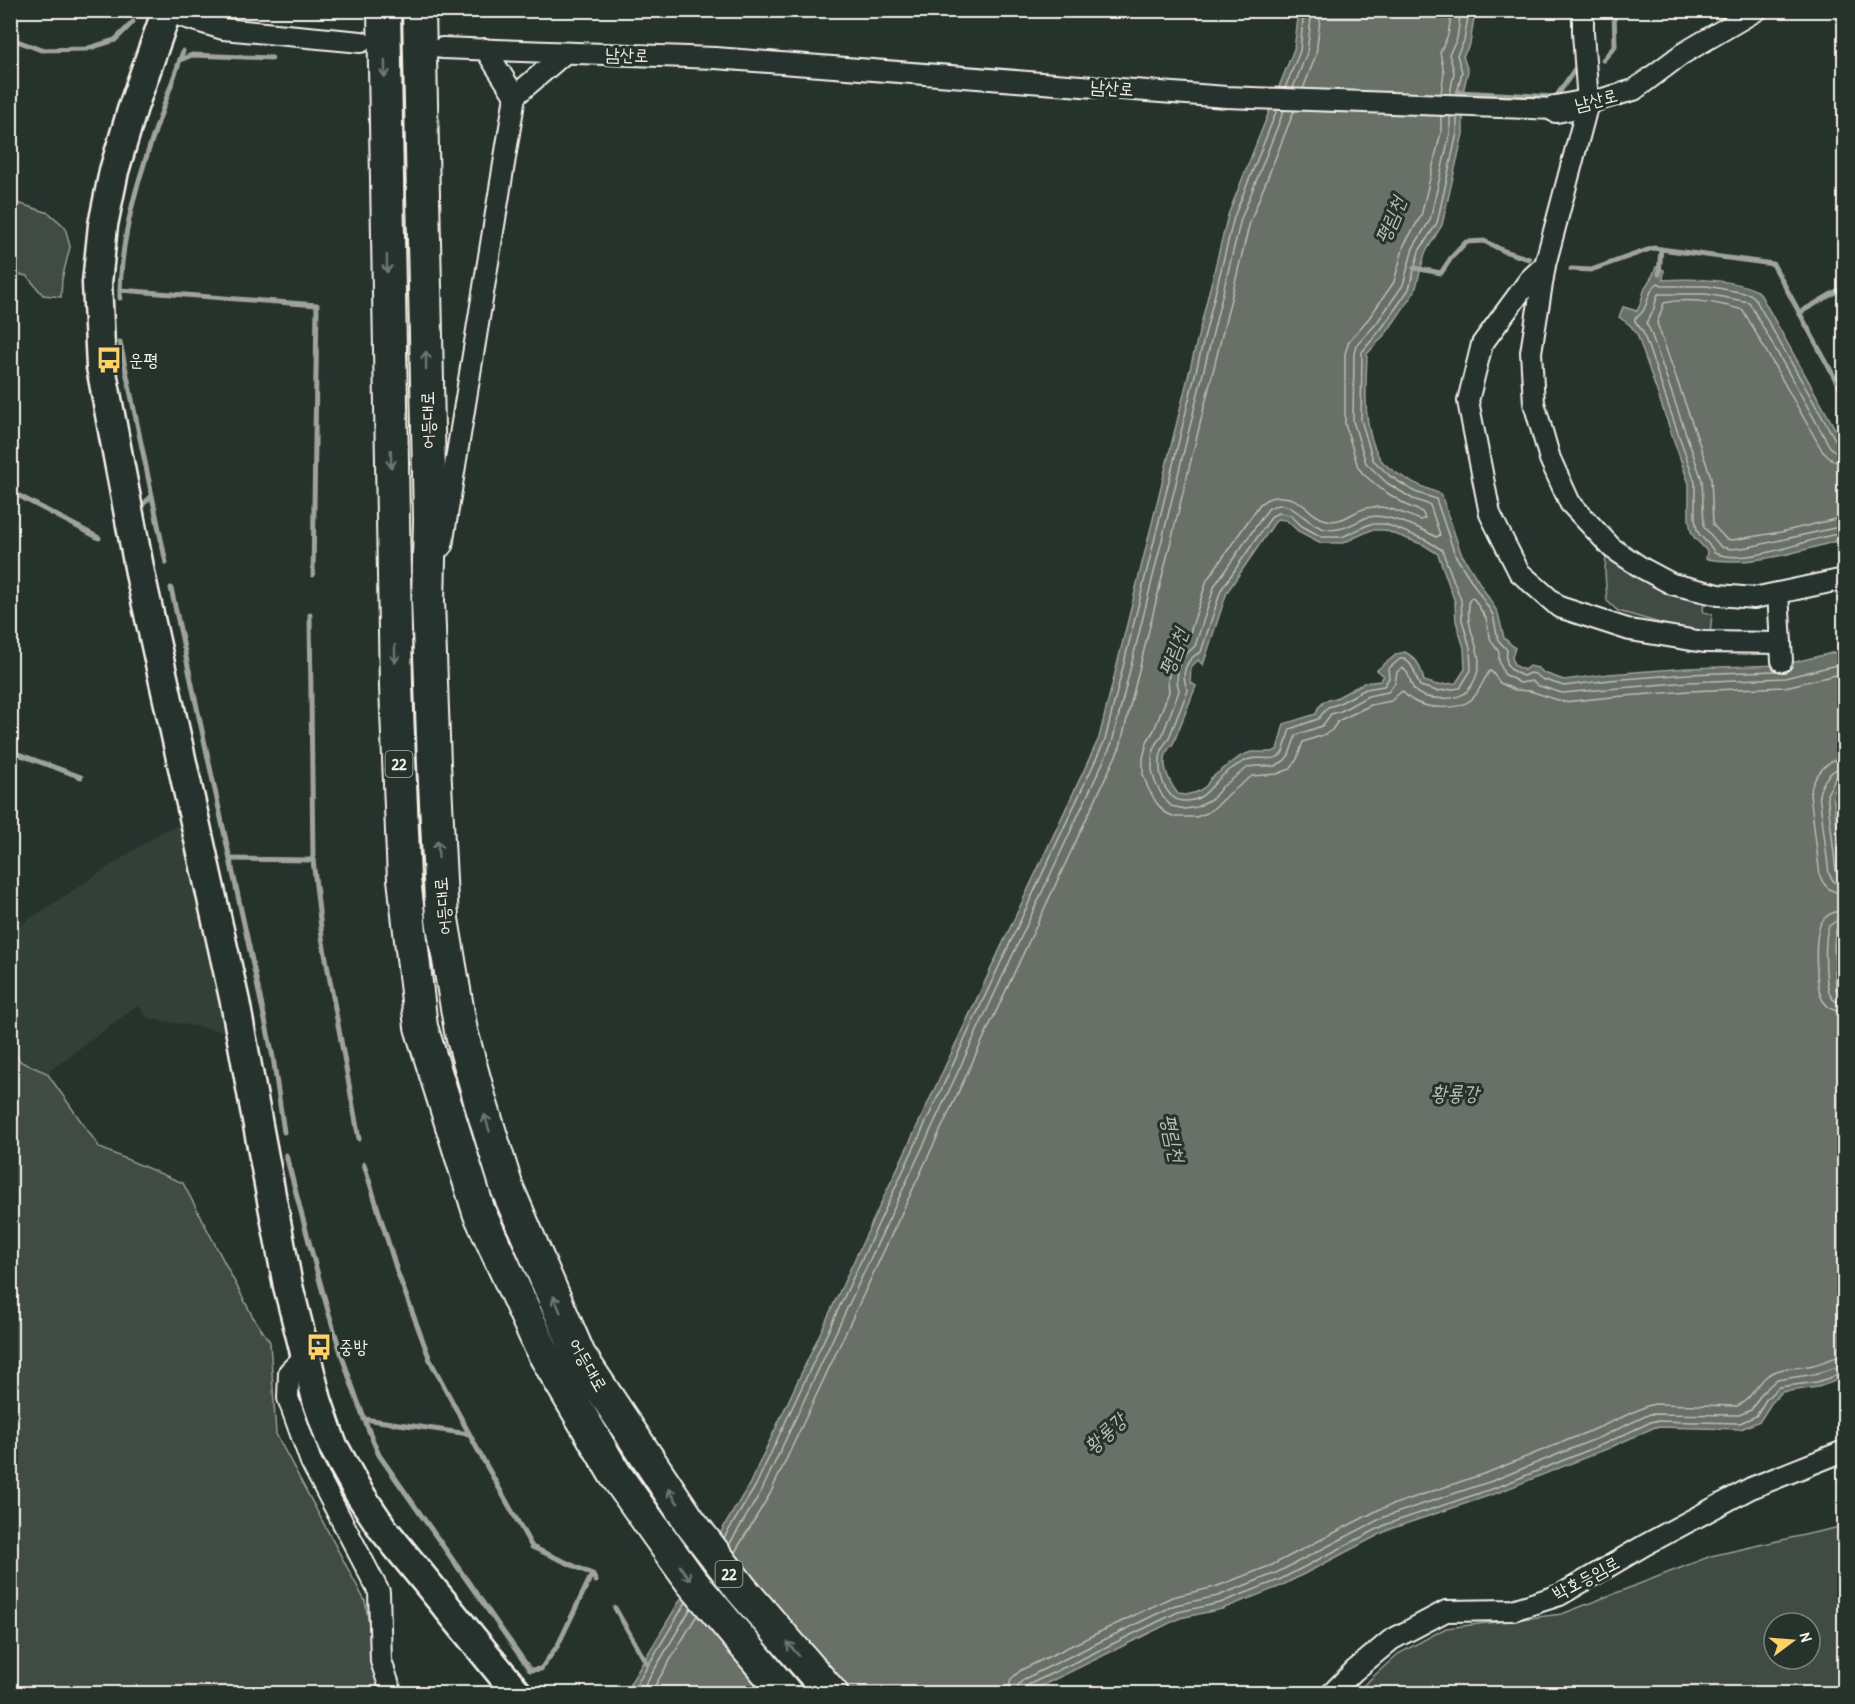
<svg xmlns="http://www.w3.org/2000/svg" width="1855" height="1704" viewBox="0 0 1855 1704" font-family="'Patrick Hand','Poor Story',sans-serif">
  <rect width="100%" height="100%" fill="#26332d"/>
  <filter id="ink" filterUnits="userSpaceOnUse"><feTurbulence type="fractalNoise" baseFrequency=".0167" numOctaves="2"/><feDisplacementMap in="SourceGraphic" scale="12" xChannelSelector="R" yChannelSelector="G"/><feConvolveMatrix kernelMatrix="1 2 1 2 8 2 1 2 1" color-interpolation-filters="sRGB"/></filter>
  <g filter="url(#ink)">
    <path fill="#333f39" d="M182,824L227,1032L148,1018L138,1005L47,1073L21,1062L11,1046V931L163,831Z"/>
    <g fill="#414b45" stroke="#9a9e96" stroke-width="1.5" fill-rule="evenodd">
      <path d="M11,201L49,213L65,227L70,247L62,279L61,297L43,295L27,276L11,273Z"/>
      <path d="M1606,554L1672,593L1704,602L1703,612L1712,614L1710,636L1702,635L1618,611L1607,601L1605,572Z"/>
      <path d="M1844,777V890L1833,794Z"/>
      <path d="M1844,932V1004C1840,981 1839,957 1840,933Z"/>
      <path d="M10,1046L21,1062L47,1073L100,1148L183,1183L253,1317L270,1342L276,1434L365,1601L382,1693H11Z"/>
      <path d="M1844,1526V1693L1354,1694L1398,1654L1446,1628L1562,1614L1711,1556ZM1774,1623H1810V1659H1774Z"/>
    </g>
    <g fill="#676f68" stroke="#9fa39b" stroke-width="1.5" fill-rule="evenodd">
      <path d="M1299,11H1475L1470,44L1463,56L1468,71L1463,92V134L1442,225L1425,253L1415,291L1387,332L1367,354C1366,387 1362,424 1378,455C1386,472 1424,488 1441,494L1461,553L1498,613L1504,638L1515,648L1512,657L1514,665L1524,670L1529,666L1538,668L1544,673L1564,680L1609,674L1688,668L1783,665L1844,650V777L1833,794L1844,890V932L1840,933C1839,957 1840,981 1844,1004V1378L1818,1387L1782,1392L1772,1402L1760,1421L1741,1429L1655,1427L1609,1448L1497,1493L1390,1529L1281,1586L1222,1609L1180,1618L1027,1693L624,1694L749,1485L1099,738L1228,215L1294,49ZM1277,519L1286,520L1298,531L1321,543H1343L1371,530H1384L1424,545L1438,554L1455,602L1456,621L1464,648L1465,669L1456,683L1437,685L1424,681C1420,666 1419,660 1405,652L1397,654L1377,670L1384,676L1380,681L1364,683L1336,698L1325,701L1318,708L1316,714L1284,724L1277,750L1272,752H1251L1241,756L1211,778L1206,786L1197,792L1185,795L1178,794C1168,781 1157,758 1173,744L1196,686L1190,682L1191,667L1198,660L1203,665L1227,592Z"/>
      <path d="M1656,267L1664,270L1663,280C1689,278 1737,279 1759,292L1844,445V539C1799,551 1753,567 1706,559L1707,551L1694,537L1691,531L1689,519V484L1637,334L1630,325L1619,317L1623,307L1637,311C1642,303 1642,294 1646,286C1651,278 1653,277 1656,267Z"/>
    </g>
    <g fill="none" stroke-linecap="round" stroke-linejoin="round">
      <g stroke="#bcbdb5" stroke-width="1.5">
        <path d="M1285,88L1300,51L1304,10"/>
        <path d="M1293,88L1307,53L1312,10"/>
        <path d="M1303,89L1316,55L1321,10"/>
        <path d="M1441,94L1444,72L1440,53L1448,35L1452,10"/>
        <path d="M1450,94L1454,72L1449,54L1457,39L1461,10"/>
        <path d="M1457,94L1462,72L1457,55L1464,41L1469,10"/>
        <path d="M1441,116V132L1421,216L1404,245L1394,282L1369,318L1349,341L1345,354V424L1358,467L1363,474L1381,489L1408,506L1422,512L1425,518L1421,520C1403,514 1387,504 1367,508C1353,511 1342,524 1327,520C1308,516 1305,498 1282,497C1273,496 1267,498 1260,504L1207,580L1188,639L1171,657L1168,681L1169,692L1154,730L1147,742L1143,758V774L1148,788L1156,802L1164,812L1175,817H1196L1207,813L1219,804L1229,794L1252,776L1277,774L1290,769L1297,759L1303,742L1326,734L1332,730L1338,721L1371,705L1391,701L1402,691C1405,694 1408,698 1412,700C1426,709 1459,711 1472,699C1480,692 1483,679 1490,671L1492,672L1500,683L1515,690L1530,691L1564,702L1612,697L1689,691L1785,687L1844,673"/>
        <path d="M1450,116V133L1430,220L1413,248L1403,285L1376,324L1356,346L1354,354L1353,421L1366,463L1387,483L1413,499L1430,505L1440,535L1436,537C1421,528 1382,511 1365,518C1352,524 1341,532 1325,529C1304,525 1291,494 1268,509L1215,585L1195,646L1179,661L1177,681L1179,691L1162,736L1156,743L1152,757V770L1155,782L1163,797L1171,806L1185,809L1197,807L1214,797L1222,787L1247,768L1254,766H1275L1284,761L1289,755L1296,735L1322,726L1331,714L1341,711L1368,696L1388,692L1395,683L1397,672L1402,668C1412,672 1408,688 1419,694C1429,699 1440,699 1451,698C1463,696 1467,693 1473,683C1487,658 1472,643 1469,620C1468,614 1469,607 1469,601L1471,598L1474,599L1486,618L1491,641L1499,652V661L1504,674L1520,683L1532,681L1539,686L1562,693L1689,682L1785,678L1844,663"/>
        <path d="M1457,117V133L1437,223L1419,251L1409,289L1382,328L1362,352L1361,420L1373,460L1390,476L1415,492L1436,499L1455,555L1493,615L1498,640L1507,650C1505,666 1508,670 1523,676L1530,673L1535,674L1542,679L1564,686L1610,680L1688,674L1777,671"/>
        <path d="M1844,447L1840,446L1837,443L1754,297L1750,294L1707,286H1664L1658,283C1645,292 1650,311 1635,318V321L1643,332L1695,482V519L1697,529L1699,534L1712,548L1714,553C1750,567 1808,537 1844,533"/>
        <path d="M1844,454L1837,453L1830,447L1749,302L1706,294H1658L1653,311L1646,323L1650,330L1702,480L1704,527L1721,547L1731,549L1749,547L1844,526"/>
        <path d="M1844,463L1833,461L1823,452L1743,310C1719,303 1688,297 1664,303L1657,323L1711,477L1713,525L1726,539L1732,540L1781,532L1844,517"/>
        <path d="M1278,513L1290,515L1302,526L1322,537H1342L1370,524H1385L1426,540L1442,550L1461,600L1462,620L1470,648L1471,670L1460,688L1437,691L1420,686C1414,675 1415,665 1404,659H1400L1388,669L1389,678L1384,686L1366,689L1338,704L1328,707L1318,719L1290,729C1287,736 1286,749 1281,755C1273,762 1259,756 1250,759C1238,763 1223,774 1216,782C1207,792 1200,801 1186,801C1160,802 1152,756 1168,740L1188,690C1180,675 1185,659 1201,652L1221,590L1272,516Z"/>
        <path d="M1844,758C1827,758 1813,777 1810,794L1820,876C1824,887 1832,893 1844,893"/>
        <path d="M1844,767C1831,768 1822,782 1819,794L1829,874L1834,882L1844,884"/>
        <path d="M1844,774L1837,776L1827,794L1836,871L1839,875L1844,877"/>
        <path d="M1844,910C1835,911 1826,914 1821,923C1814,936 1815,991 1824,1002C1829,1009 1836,1012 1844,1012"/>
        <path d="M1844,919L1836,921L1829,926C1824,937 1824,988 1832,998C1835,1002 1839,1003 1844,1003"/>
        <path d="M1844,927H1839L1836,930L1834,945L1836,990L1839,994L1844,995"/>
        <path d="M724,1538L755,1487L1105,740L1234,217L1277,110"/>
        <path d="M729,1545L762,1490L1112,743L1241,219L1284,110"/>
        <path d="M735,1552L770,1494L1120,747L1250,222L1294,111"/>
        <path d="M631,1694L686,1602"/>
        <path d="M640,1694L691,1608"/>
        <path d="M650,1694L697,1615"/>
        <path d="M1008,1694L1011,1679L1021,1670L1172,1597L1215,1587L1272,1565L1380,1509L1489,1472L1600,1427L1647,1406L1655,1404L1737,1406C1750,1401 1756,1385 1767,1376C1779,1366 1798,1369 1813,1365C1824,1363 1833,1356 1844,1356"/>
        <path d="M1017,1694L1018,1685L1024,1679L1175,1605L1218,1596L1276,1573L1384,1517L1492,1481L1603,1436L1650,1414L1739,1415L1751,1410L1762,1393L1776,1380L1815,1374L1844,1365"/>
        <path d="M1024,1694L1025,1689L1028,1685L1178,1612L1220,1603L1279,1580L1387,1524L1495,1488L1606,1443L1653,1421L1740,1423L1756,1416L1767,1398L1779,1387L1817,1382L1844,1373"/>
      </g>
      <g stroke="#9fa39b" stroke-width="5">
        <path d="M12,39L41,50L86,49L115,40L133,22"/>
        <path d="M180,60L192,55L272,58"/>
        <path d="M1603,60L1615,46L1614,10"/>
        <path d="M1458,92L1556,97L1579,63"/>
        <path d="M1414,268L1441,273L1451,258L1466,242L1484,241L1504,251L1529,259"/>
        <path d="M1571,269L1591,270L1653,248L1773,264L1844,395"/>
        <path d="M1659,274L1661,249"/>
        <path d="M120,290L317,305L313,575"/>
        <path d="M120,298C120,212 156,131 183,51"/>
        <path d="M1799,313L1844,287"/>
        <path d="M120,342L166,563"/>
        <path d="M10,491L99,538"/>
        <path d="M142,511L141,506L152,496"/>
        <path d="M171,588L273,1057L284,1132"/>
        <path d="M310,615L313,860L322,937L359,1139"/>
        <path d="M10,751L81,777"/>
        <path d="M230,859L313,860"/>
        <path d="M286,1155C313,1256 337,1358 379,1455L530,1670L541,1669L558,1645L592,1574"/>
        <path d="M364,1164L397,1271L430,1360L480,1454L532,1547L592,1574L596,1581"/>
        <path d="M364,1419L469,1434"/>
        <path d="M615,1608L647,1664"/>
      </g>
      <g stroke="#f4f1e8" stroke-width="24">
        <g id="minor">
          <path d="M1583,10V33L1588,103L1545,265L1531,352L1534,403L1550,459L1570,503L1612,548L1642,568L1672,584L1719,595L1754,598L1844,579"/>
          <path d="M167,12L223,29L361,42"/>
          <path d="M442,48L715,58L1226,97L1556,109"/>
          <path d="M485,49L515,96"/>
          <path d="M1588,103L1634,90L1682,54L1757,10"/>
          <path d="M1545,265L1530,279L1482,344L1468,401L1490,514L1519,572L1559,607L1630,630L1704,642L1781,643"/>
          <path d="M442,546L515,96L565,53"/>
          <path d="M1778,593L1782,661"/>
          <path d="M305,1356L289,1372L288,1398L311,1462L379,1592L381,1661L392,1694"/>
          <path d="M1331,1694L1354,1671L1391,1640L1446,1611L1513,1610L1560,1595L1645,1545L1751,1488L1844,1451"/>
        </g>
      </g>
      <g stroke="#f4f1e8" stroke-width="30">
        <path id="tertiary" d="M1556,109L1588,103"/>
      </g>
      <g stroke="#f4f1e8" stroke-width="33">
        <path id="secondary" d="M167,10L133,107L114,171L103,225L97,283L101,367L141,578L235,1002L288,1286L317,1400L332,1444L359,1493L383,1529L518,1694"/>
      </g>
      <g stroke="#f4f1e8" stroke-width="36">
        <g id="primary">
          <path d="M384,10L396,687L404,879L421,1027L479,1212L542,1350L615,1474L658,1535L691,1581L786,1694"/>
          <path d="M419,10L430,520L428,601L434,764L442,919L461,1031L481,1104L507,1188L579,1355L690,1522L742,1590L832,1694"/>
        </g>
      </g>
      <use href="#minor" stroke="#26332d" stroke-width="20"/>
      <use href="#tertiary" stroke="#26332d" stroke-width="26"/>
      <use href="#secondary" stroke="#26332d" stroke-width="28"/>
      <use href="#primary" stroke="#26332d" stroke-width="32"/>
    </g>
    <defs><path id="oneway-shaft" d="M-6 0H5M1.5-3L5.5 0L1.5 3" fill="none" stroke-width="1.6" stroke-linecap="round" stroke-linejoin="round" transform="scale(1.5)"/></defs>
    <g stroke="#6e766e">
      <use href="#oneway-shaft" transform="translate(385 69) rotate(89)"/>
      <use href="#oneway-shaft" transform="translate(387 264) rotate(89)"/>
      <use href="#oneway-shaft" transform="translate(426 360) rotate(-91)"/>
      <use href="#oneway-shaft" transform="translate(391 459) rotate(89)"/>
      <use href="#oneway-shaft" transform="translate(395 654) rotate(89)"/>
      <use href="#oneway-shaft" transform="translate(438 849) rotate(-93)"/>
      <use href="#oneway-shaft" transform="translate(487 1123) rotate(-107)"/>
      <use href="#oneway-shaft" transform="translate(557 1304) rotate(-113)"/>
      <use href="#oneway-shaft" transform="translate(673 1496) rotate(-124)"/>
      <use href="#oneway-shaft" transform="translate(685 1573) rotate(54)"/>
      <use href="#oneway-shaft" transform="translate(793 1649) rotate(-131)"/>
    </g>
  </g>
  <defs>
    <g id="bus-bare" transform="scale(2.07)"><path d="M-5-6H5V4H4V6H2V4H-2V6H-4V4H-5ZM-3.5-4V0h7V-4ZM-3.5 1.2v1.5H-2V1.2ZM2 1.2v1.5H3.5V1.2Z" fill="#ffd166" stroke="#26332d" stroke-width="2.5" paint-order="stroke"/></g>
  </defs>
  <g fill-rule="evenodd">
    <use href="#bus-bare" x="109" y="360"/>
    <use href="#bus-bare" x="319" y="1347"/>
  </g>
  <g text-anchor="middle" stroke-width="6" stroke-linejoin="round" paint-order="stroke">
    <g fill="#26332d" stroke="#b6b8b0" stroke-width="1.5">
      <rect x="385.5" y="751" width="27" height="26" rx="4.5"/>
      <rect x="715.5" y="1561" width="27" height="26" rx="4.5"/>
    </g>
    <g font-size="16" font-weight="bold" fill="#f4f1e8">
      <text x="399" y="770">22</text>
      <text x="729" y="1580">22</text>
    </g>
    <g font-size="18" fill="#f4f1e8" stroke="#26332d">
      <text transform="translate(627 55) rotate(2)" y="6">남산로</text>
      <text transform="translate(1112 88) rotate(4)" y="6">남산로</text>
      <text transform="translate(1596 100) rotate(-14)" y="6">남산로</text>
      <text transform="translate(428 420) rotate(-91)" y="6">어등대로</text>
      <text transform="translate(443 906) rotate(-95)" y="6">어등대로</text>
      <text transform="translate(588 1365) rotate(60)" y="6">어등대로</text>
      <text transform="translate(1586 1578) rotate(-28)" y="6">박호등임로</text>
    </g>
    <g font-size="18" fill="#f4f1e8" stroke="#26332d" text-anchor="start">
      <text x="129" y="366">운평</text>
      <text x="339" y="1353">중방</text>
    </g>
    <g font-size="20" font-style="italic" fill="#bcbdb5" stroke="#26332d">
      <text transform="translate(1390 220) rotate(-67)" y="7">평림천</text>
      <text transform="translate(1173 652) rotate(-70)" y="7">평림천</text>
      <text x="1455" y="1100">황룡강</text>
      <text transform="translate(1173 1138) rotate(78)" y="7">평림천</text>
      <text transform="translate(1105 1433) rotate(-43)" y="7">황룡강</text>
    </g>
  </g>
  <rect width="1855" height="1704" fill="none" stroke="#26332d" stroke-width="36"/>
  <rect x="18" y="18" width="1819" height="1668" fill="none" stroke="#f4f1e8" stroke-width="2" filter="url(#ink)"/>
  <g transform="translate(1792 1641) rotate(74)"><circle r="28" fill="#26332d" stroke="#787f78" stroke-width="1.5"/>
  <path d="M0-4.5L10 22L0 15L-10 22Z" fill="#ffd166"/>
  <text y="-9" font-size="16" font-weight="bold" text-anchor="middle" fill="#f4f1e8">N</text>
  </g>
</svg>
